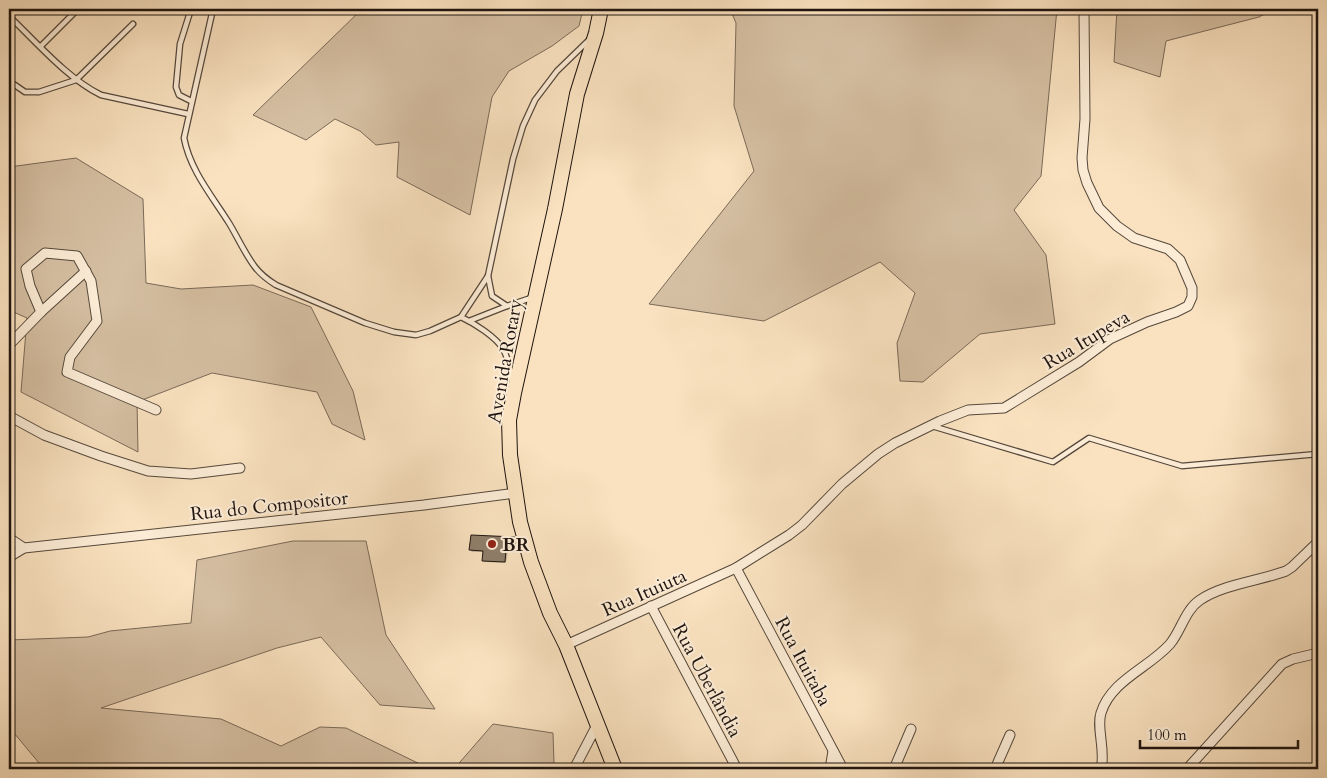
<svg xmlns="http://www.w3.org/2000/svg" width="1327" height="778" viewBox="0 0 1327 778" font-family="Cardo,serif">
  <rect width="100%" height="100%" fill="#fae2c0"/>
  <filter id="stains"><feTurbulence type="fractalNoise" baseFrequency=".004" numOctaves="4"/><feColorMatrix values="0 0 0 0 .2 0 0 0 0 .09 0 0 0 0 .02 0 0 0 .5 -.17"/></filter>
  <radialGradient id="worn" r=".72"><stop offset=".6" stop-color="#630" stop-opacity="0"/><stop offset="1" stop-color="#630" stop-opacity=".3"/></radialGradient>
  <g fill="#d5bfa2" stroke="#7a6a58">
    <path d="M362,9H583L579,26L552,46L509,71L492,97L470,215L397,177L399,142L376,145L360,131L335,119L306,140L253,115Z"/>
    <path d="M730,9H1057L1041,176L1014,210L1046,255L1055,324L980,334L923,382L900,381L897,343L915,293L880,262L764,321L649,304L754,171L734,106L736,23Z"/>
    <path d="M1117,9H1274L1259,17L1166,41L1160,77L1114,62Z"/>
    <path d="M76,158L143,199L146,283L181,289L253,285L311,307L353,391L365,440L332,424L317,392L212,373L137,402L138,452L21,392L27,318L9,310V167Z"/>
    <path d="M293,541H366L386,635L435,709L380,705L321,637L277,648L101,708L221,719L281,746L320,727L346,728L430,769H44L9,727V640L88,637L110,631L191,623L197,560Z"/>
    <path d="M493,724L553,733L554,763L552,769H454Z"/>
  </g>
  <path fill="#0003" d="M514,539L516,540V552L508,551L506,563L485,562L483,560L484,552H472L470,550Z"/>
  <path fill="#907f6b" stroke="#1e140f" d="M471,535L515,537V551L506,550L505,562L482,561L483,551L469,550Z"/>
  <g fill="none" stroke-linecap="round" stroke-linejoin="round">
    <g stroke="#55483b" stroke-width="7">
      <g id="service">
        <path d="M213,9L184,138C190,170 212,196 229,223C238,238 245,254 255,267C261,275 268,280 276,285L365,323L394,332L416,335L430,331L461,317L488,276L513,159L523,126L535,100L557,71L590,39"/>
        <path d="M9,16C36,42 68,79 101,95L188,114"/>
        <path d="M41,46L78,9"/>
        <path d="M9,81L25,92H39L76,80L133,24"/>
        <path d="M191,101L179,95L176,87L180,44L191,9"/>
        <path d="M488,276L492,296L507,306"/>
        <path d="M461,317C474,323 496,337 503,349C509,359 510,370 512,381"/>
        <path d="M469,321L507,306L534,297"/>
        <path d="M932,426L1053,462L1089,438L1182,466L1318,454"/>
      </g>
    </g>
    <g stroke="#55483b" stroke-width="11">
      <g id="minor">
        <path d="M41,312L86,271"/>
        <path d="M9,345L41,312L30,286L26,269L45,253L77,256L91,281L97,321L70,357L67,372L156,410"/>
        <path d="M9,416L44,435L101,456L148,471L191,474L240,468"/>
        <path d="M9,538L24,548"/>
        <path d="M9,557L24,548L424,505L516,493"/>
        <path d="M736,568L843,769"/>
        <path d="M651,606L737,769"/>
        <path d="M566,645L736,568L789,535L802,525L842,484L878,454L895,443L940,421L968,410L1004,408L1079,362L1110,339L1147,322L1176,312L1188,306L1192,297V288L1180,260L1168,249L1134,238L1117,226L1099,208L1087,183L1083,170L1082,158L1085,119L1084,9"/>
        <path d="M574,769L597,725"/>
        <path d="M830,769L833,751"/>
        <path d="M894,769L911,729"/>
        <path d="M995,769L1010,735"/>
        <path d="M1101,769C1106,750 1096,728 1101,713C1111,680 1149,668 1170,644C1181,631 1185,610 1200,600C1224,584 1259,581 1286,571L1292,567L1318,542"/>
        <path d="M1187,769L1282,664L1293,659L1318,653"/>
        <path d="M1316,769L1318,767"/>
      </g>
    </g>
    <g stroke="#1e140f" stroke-width="16">
      <path id="primary" d="M601,9L596,33L577,94L555,209L514,393L509,420L510,455L520,522L531,562L550,613L566,645L615,769"/>
    </g>
    <use href="#service" stroke="#fcecd6" stroke-width="4.5"/>
    <use href="#minor" stroke="#fcecd6" stroke-width="9"/>
    <use href="#primary" stroke="#fae2c0" stroke-width="14"/>
  </g>
  <circle fill="#8f2418" stroke="#fcecd6" stroke-width="2" cx="492" cy="544" r="5"/>
  <g text-anchor="middle" stroke-width="4" stroke-linejoin="round" paint-order="stroke">
    <g font-size="19" fill="#1e140f" stroke="#fcecd6">
      <text transform="translate(1086 339) rotate(-31)" y="7">Rua Itupeva</text>
      <text transform="translate(504 361) rotate(-80)" y="7">Avenida Rotary</text>
      <text transform="translate(269 505) rotate(-6)" y="7">Rua do Compositor</text>
      <text transform="translate(644 592) rotate(-24)" y="7">Rua Ituiuta</text>
      <text transform="translate(804 661) rotate(62)" y="7">Rua Ituitaba</text>
      <text transform="translate(708 680) rotate(62)" y="7">Rua Uberlândia</text>
    </g>
    <g font-size="19" font-weight="bold" fill="#1e140f" stroke="#fcecd6" text-anchor="start">
      <text x="502" y="551">BR</text>
    </g>
  </g>
  <rect width="1327" height="778" fill="none" stroke="#fae2c0" stroke-width="30"/>
  <rect x="10" y="10" width="1307" height="758" fill="none" stroke="#1e140f" stroke-width="2.5"/>
  <rect x="15" y="15" width="1297" height="748" fill="none" stroke="#1e140f"/>
  <path d="M1140 740v8h158v-8" fill="none" stroke="#1e140f" stroke-width="2.5"/>
  <text x="1147" y="740" font-size="15" fill="#1e140f" stroke="#fcecd6" stroke-width="4" paint-order="stroke">100 m</text>
  <rect width="100%" height="100%" filter="url(#stains)"/>
  <rect width="100%" height="100%" fill="url(#worn)"/>
</svg>
